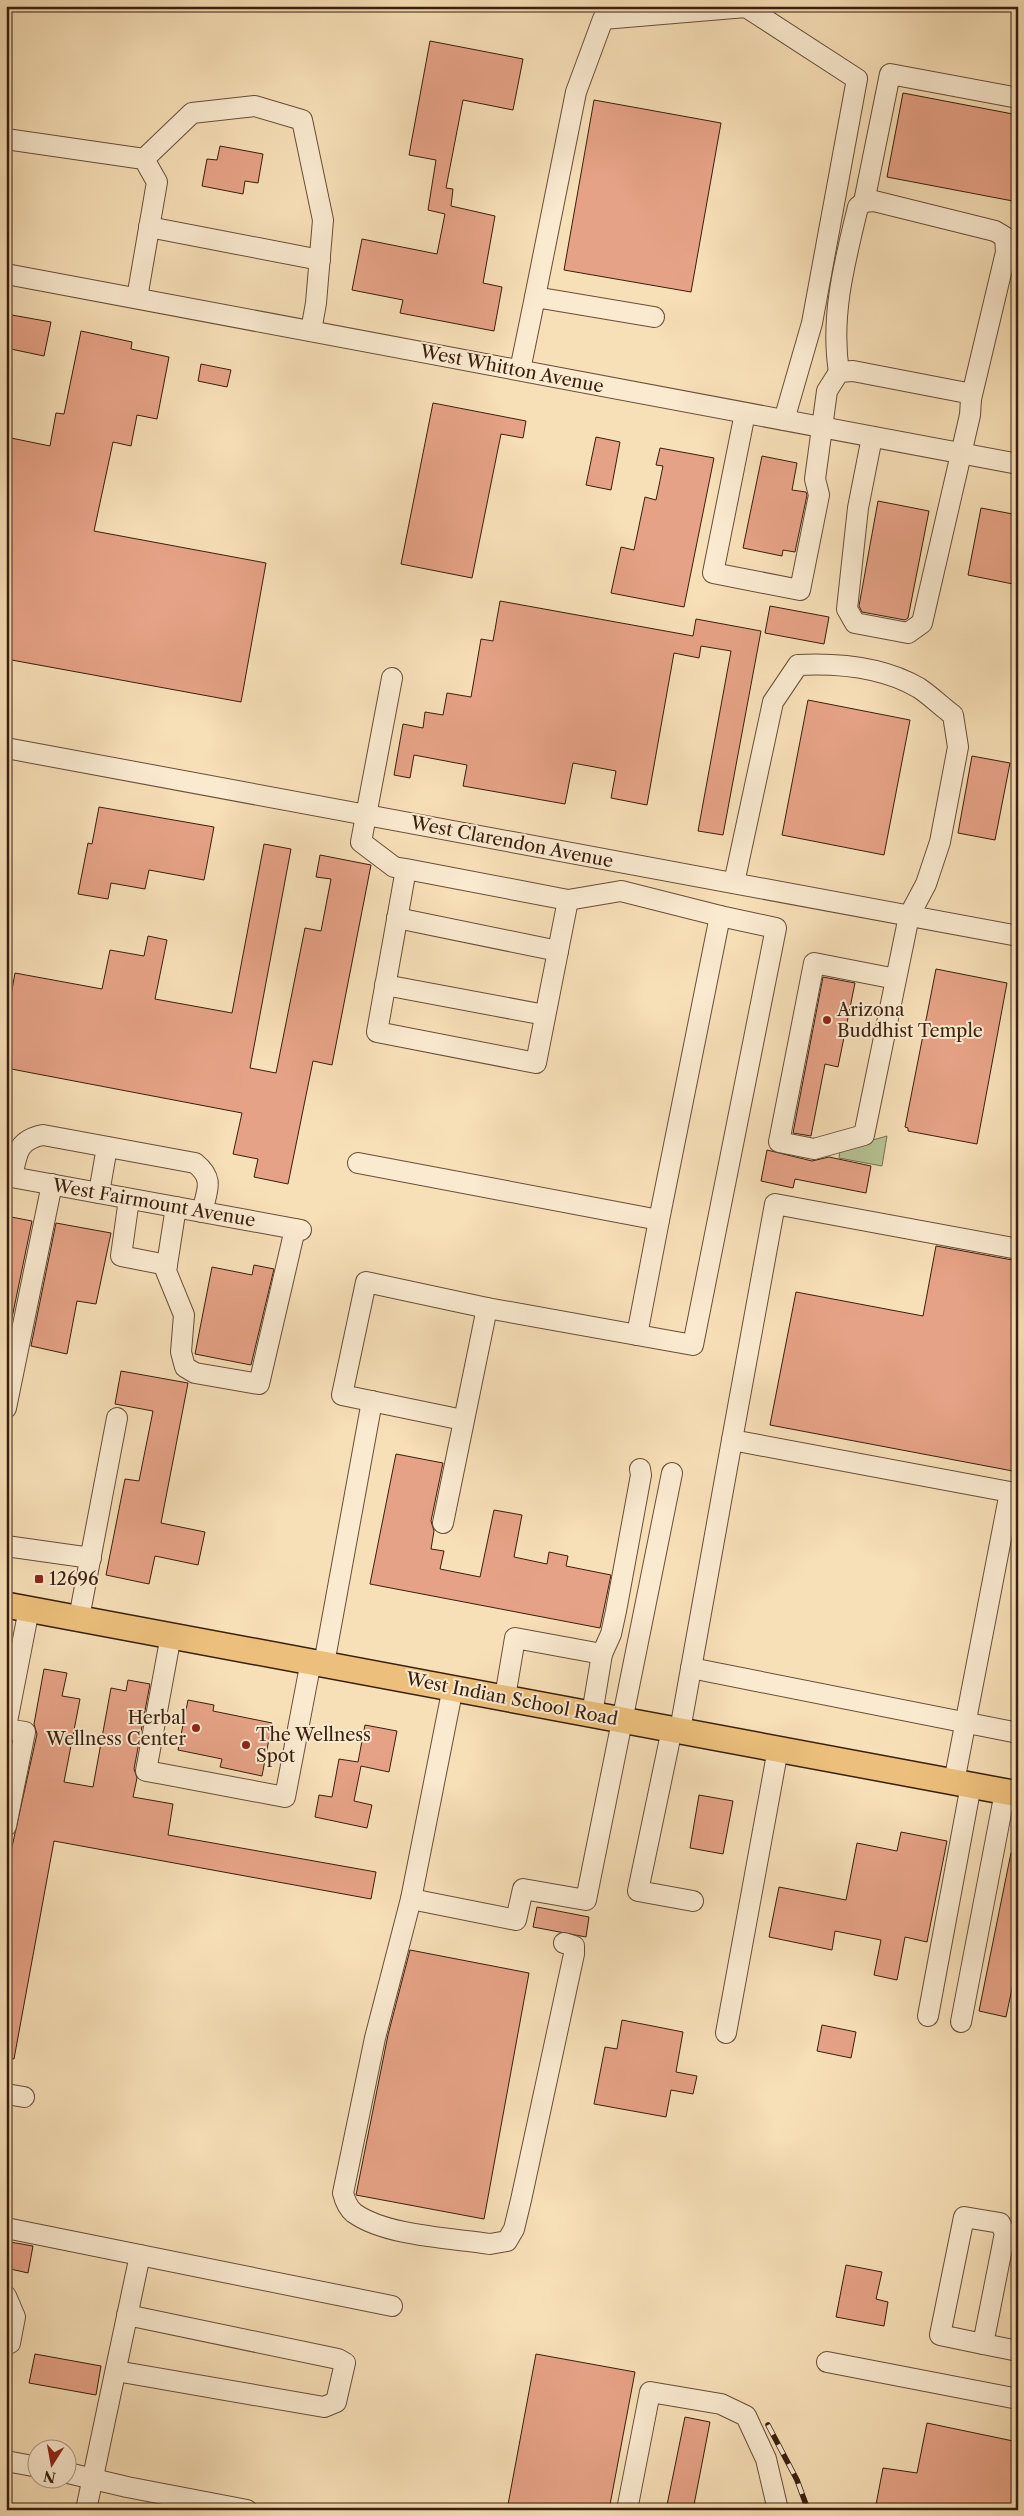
<svg xmlns="http://www.w3.org/2000/svg" width="1024" height="2516" viewBox="0 0 1024 2516" font-family="'Libre Caslon Text',serif">
  <rect width="100%" height="100%" fill="#f7dfb7"/>
  <filter id="stains"><feTurbulence type="fractalNoise" baseFrequency=".004" numOctaves="4"/><feColorMatrix values="0 0 0 0 .2 0 0 0 0 .09 0 0 0 0 .02 0 0 0 .5 -.17"/></filter>
  <radialGradient id="worn" r=".72"><stop offset=".6" stop-color="#630" stop-opacity="0"/><stop offset="1" stop-color="#630" stop-opacity=".3"/></radialGradient>
  <path fill="#b6c393" stroke="#787050" d="M887,1136L882,1166L839,1158L840,1149Z"/>
  <g fill="#e6a286" stroke="#391e0d">
    <path d="M430,41L523,59L513,110L463,100L446,188L453,189L451,206L495,216L483,283L502,287L494,331L400,313L403,300L352,290L362,239L437,254L445,214L428,210L436,160L409,155Z"/>
    <path d="M903,93L1018,115V202L887,177Z"/>
    <path d="M594,100L721,123L691,292L564,270Z"/>
    <path d="M220,146L263,154L258,183L245,181L243,194L202,186L207,159L217,160Z"/>
    <path d="M6,314L51,322L44,356L6,348Z"/>
    <path d="M81,331L132,342L131,349L169,357L157,419L137,415L131,446L113,442L94,531L266,563L241,702L6,659V437L50,446L56,413L64,414Z"/>
    <path d="M201,364L231,370L227,387L198,381Z"/>
    <path d="M433,403L526,421L523,438L501,434L472,578L401,564Z"/>
    <path d="M596,437L620,442L611,490L586,485Z"/>
    <path d="M660,448L714,458L684,607L611,593L621,547L634,550L645,497L656,500L663,466L656,465Z"/>
    <path d="M762,456L797,463L792,490L806,492L807,495L795,552L783,550L782,556L743,548Z"/>
    <path d="M878,501L929,511L908,618L905,620L862,612L859,606Z"/>
    <path d="M981,508L1018,515V585L968,575Z"/>
    <path d="M500,601L693,636L696,619L761,631L723,835L698,831L731,651L701,646L699,658L674,653L647,805L611,798L616,771L573,763L565,804L463,786L467,765L414,755L410,778L394,775L403,724L423,728L425,712L443,715L447,693L471,697L481,639L493,641Z"/>
    <path d="M770,606L829,617L824,644L765,633Z"/>
    <path d="M808,700L910,720L884,855L782,835Z"/>
    <path d="M972,756L1010,763L995,840L958,833Z"/>
    <path d="M99,807L214,827L204,880L149,870L145,889L111,883L108,899L78,894L88,843L92,844Z"/>
    <path d="M264,844L291,849L250,1068L276,1073L305,928L321,931L331,879L316,877L320,855L371,865L332,1065L313,1061L288,1184L254,1177L258,1159L233,1154L242,1113L6,1068V1023L15,973L102,989L110,950L144,956L148,936L167,940L155,999L232,1013Z"/>
    <path d="M936,969L1007,983L977,1144L908,1131V1128L905,1127Z"/>
    <path d="M823,977L855,983L838,1067L825,1064L811,1136L793,1133Z"/>
    <path d="M767,1150L812,1161L829,1157L871,1166L866,1193L795,1179L793,1188L761,1181Z"/>
    <path d="M6,1216L32,1221L7,1342L6,1341Z"/>
    <path d="M56,1223L111,1233L96,1304L77,1301L67,1354L31,1346Z"/>
    <path d="M936,1246L1018,1261V1472L770,1425L796,1292L923,1316Z"/>
    <path d="M254,1265L274,1269L251,1365L195,1354L212,1267L252,1275Z"/>
    <path d="M121,1371L188,1383L161,1523L205,1532L198,1565L155,1556L149,1584L106,1575L125,1479L139,1481L153,1411L115,1404Z"/>
    <path d="M396,1454L443,1463L431,1521L434,1531L431,1549L444,1551L440,1569L480,1577L494,1510L522,1515L514,1557L547,1564L549,1552L568,1556L566,1566L611,1575L600,1628L370,1584Z"/>
    <path d="M44,1669L67,1673L62,1696L80,1699L64,1782L93,1787L111,1688L126,1691L128,1680L150,1684L134,1769L137,1778L133,1797L173,1804L168,1835L376,1872L371,1899L54,1841L14,2059L6,2058V1874L37,1734L34,1724Z"/>
    <path d="M188,1700L214,1705L213,1711L272,1723L262,1776L220,1767L222,1759L178,1750Z"/>
    <path d="M365,1725L397,1731L389,1772L361,1766L354,1801L372,1805L367,1828L315,1817L319,1795L332,1797L339,1759L358,1762Z"/>
    <path d="M699,1795L733,1801L723,1854L690,1848Z"/>
    <path d="M901,1832L947,1841L927,1942L905,1937L897,1980L874,1975L881,1940L835,1931L832,1950L769,1937L779,1887L846,1900L857,1843L897,1851Z"/>
    <path d="M1011,1853H1018V1960L1006,2017L979,2011Z"/>
    <path d="M537,1907L589,1917L586,1937L533,1927Z"/>
    <path d="M410,1950L529,1973L484,2219L356,2195L388,2035Z"/>
    <path d="M622,2020L683,2032L676,2072L697,2076L693,2094L671,2090L666,2117L594,2104L605,2047L617,2049Z"/>
    <path d="M822,2025L856,2032L851,2058L817,2051Z"/>
    <path d="M10,2242L33,2246L28,2273L6,2268Z"/>
    <path d="M846,2265L882,2272L876,2299L888,2302L884,2326L836,2317Z"/>
    <path d="M35,2354L101,2366L96,2395L29,2383Z"/>
    <path d="M536,2354L635,2372L609,2510H507Z"/>
    <path d="M685,2417L710,2422L693,2510H666Z"/>
    <path d="M927,2423L1018,2442V2510H875L883,2468L917,2473Z"/>
  </g>
  <g fill="none" stroke-linecap="round" stroke-linejoin="round">
    <g stroke="#684e38" stroke-width="22">
      <g id="minor">
        <path d="M6,139L144,159L157,182L137,298"/>
        <path d="M144,159L192,113L255,106L302,120L323,220L316,303L311,331"/>
        <path d="M864,202L890,74L1018,98"/>
        <path d="M149,227L320,260"/>
        <path d="M6,274L1018,464"/>
        <path d="M535,297L576,92L603,19L746,7L857,79L812,323L784,420"/>
        <path d="M520,370L535,297L654,317"/>
        <path d="M839,372C830,316 845,261 858,207L864,202L874,201L995,231L1005,237L1006,252L971,399"/>
        <path d="M745,413L713,573L800,590L819,495L815,479L827,391L839,372L853,371L967,393L971,399L970,415L922,623L908,633L855,623L847,609L858,508L872,437"/>
        <path d="M392,678L361,842L394,867L406,869L568,900L536,1063L377,1032L406,869"/>
        <path d="M6,748L1018,936"/>
        <path d="M734,883L773,702L798,665C838,663 883,667 919,688C931,696 941,706 953,715L958,747L940,842L926,884L909,916L864,1135L814,1149L779,1142L814,963L896,979"/>
        <path d="M568,900L621,891L720,916"/>
        <path d="M397,918L558,951"/>
        <path d="M385,985L545,1015"/>
        <path d="M358,1163L659,1220L720,916L776,928L693,1345L487,1308"/>
        <path d="M6,1176L301,1230"/>
        <path d="M12,1177C17,1154 17,1140 43,1135L195,1163C215,1179 207,1190 202,1212"/>
        <path d="M99,1193L107,1147"/>
        <path d="M129,1199L121,1256L167,1265"/>
        <path d="M176,1207L166,1271L184,1315L181,1352L185,1367L195,1373L259,1384L295,1229"/>
        <path d="M637,1335L659,1220"/>
        <path d="M6,1408L52,1184"/>
        <path d="M732,1440L775,1204L1018,1249"/>
        <path d="M443,1523L487,1308L366,1282L342,1395L463,1420"/>
        <path d="M6,1546L91,1558"/>
        <path d="M79,1618L117,1418"/>
        <path d="M171,1635L146,1771L163,1774L285,1797L311,1661"/>
        <path d="M602,1654L611,1634L616,1611L641,1475L640,1469"/>
        <path d="M324,1664L372,1401"/>
        <path d="M691,1668L1018,1733"/>
        <path d="M453,1687L411,1899L516,1920L523,1889L586,1900L672,1473"/>
        <path d="M505,1697L515,1638L602,1654L592,1714"/>
        <path d="M6,1727L29,1609"/>
        <path d="M6,1729L25,1732L6,1826"/>
        <path d="M672,1729L638,1891L693,1901"/>
        <path d="M680,1730L732,1440L1010,1492L954,1782"/>
        <path d="M411,1899L375,2038L343,2193C345,2201 348,2208 354,2213C386,2236 451,2238 490,2244L507,2241L514,2229L521,2200L574,1954V1946L564,1943"/>
        <path d="M928,2016L971,1785"/>
        <path d="M961,2022L1005,1792"/>
        <path d="M726,2033L778,1749"/>
        <path d="M6,2094L24,2097"/>
        <path d="M6,2228L392,2306"/>
        <path d="M1005,2233L983,2344L940,2335L964,2217L1000,2223L1005,2233L1018,2235"/>
        <path d="M6,2296L15,2317L10,2343L6,2345"/>
        <path d="M983,2344L1018,2351"/>
        <path d="M827,2362L1018,2399"/>
        <path d="M116,2371L324,2407L336,2402L345,2363L338,2359L127,2315"/>
        <path d="M6,2461L38,2467"/>
        <path d="M68,2473L127,2487L247,2510"/>
        <path d="M86,2510L140,2255"/>
        <path d="M627,2510L650,2392L721,2404L746,2416L766,2459L778,2510"/>
      </g>
    </g>
    <g stroke="#391e0d" stroke-width="28">
      <path id="major" d="M6,1605L1018,1794"/>
    </g>
    <use href="#minor" stroke="#faead0" stroke-width="20"/>
    <use href="#major" stroke="#ecc07c" stroke-width="25"/>
    <g stroke="#391e0d" stroke-width="5.5">
      <path id="rail" d="M768,2425L797,2480L808,2510"/>
    </g>
    <use href="#rail" stroke="#faead0" stroke-width="4" stroke-dasharray="11" stroke-linecap="butt"/>
  </g>
  <g fill="#8f2418" stroke="#faead0" stroke-width="2">
    <circle cx="827" cy="1020" r="5"/>
    <rect x="34" y="1574" width="10" height="10" rx="2.5"/>
    <circle cx="196" cy="1728" r="5"/>
    <circle cx="246" cy="1745" r="5"/>
  </g>
  <g text-anchor="middle" stroke-width="4" stroke-linejoin="round" paint-order="stroke">
    <g font-size="18" fill="#391e0d" stroke="#faead0">
      <text transform="translate(512 369) rotate(11)" y="6">West Whitton Avenue</text>
      <text transform="translate(512 842) rotate(11)" y="6">West Clarendon Avenue</text>
      <text transform="translate(154 1203) rotate(10)" y="6">West Fairmount Avenue</text>
      <text transform="translate(512 1699) rotate(11)" y="6">West Indian School Road</text>
    </g>
    <g font-size="18" fill="#391e0d" stroke="#faead0" text-anchor="start">
      <text x="837" y="1016">Arizona<tspan x="837" dy="21">Buddhist Temple</tspan></text>
      <text x="49" y="1585">12696</text>
      <text x="186" y="1724" text-anchor="end">Herbal<tspan x="186" dy="21">Wellness Center</tspan></text>
      <text x="256" y="1741">The Wellness<tspan x="256" dy="21">Spot</tspan></text>
    </g>
  </g>
  <rect width="1024" height="2516" fill="none" stroke="#f7dfb7" stroke-width="25"/>
  <rect x="8" y="8" width="1009" height="2501" fill="none" stroke="#391e0d" stroke-width="2.5"/>
  <rect x="12" y="12" width="999" height="2491" fill="none" stroke="#391e0d"/>
  <g transform="translate(52 2464) rotate(191)"><circle r="24" fill="#faead0" stroke="#ad9882"/>
  <path d="M0-4L9 19L0 12L-9 19Z" fill="#8f2418"/>
  <text y="-8" font-size="14" font-weight="bold" text-anchor="middle" fill="#391e0d">N</text>
  </g>
  <rect width="100%" height="100%" filter="url(#stains)"/>
  <rect width="100%" height="100%" fill="url(#worn)"/>
</svg>
